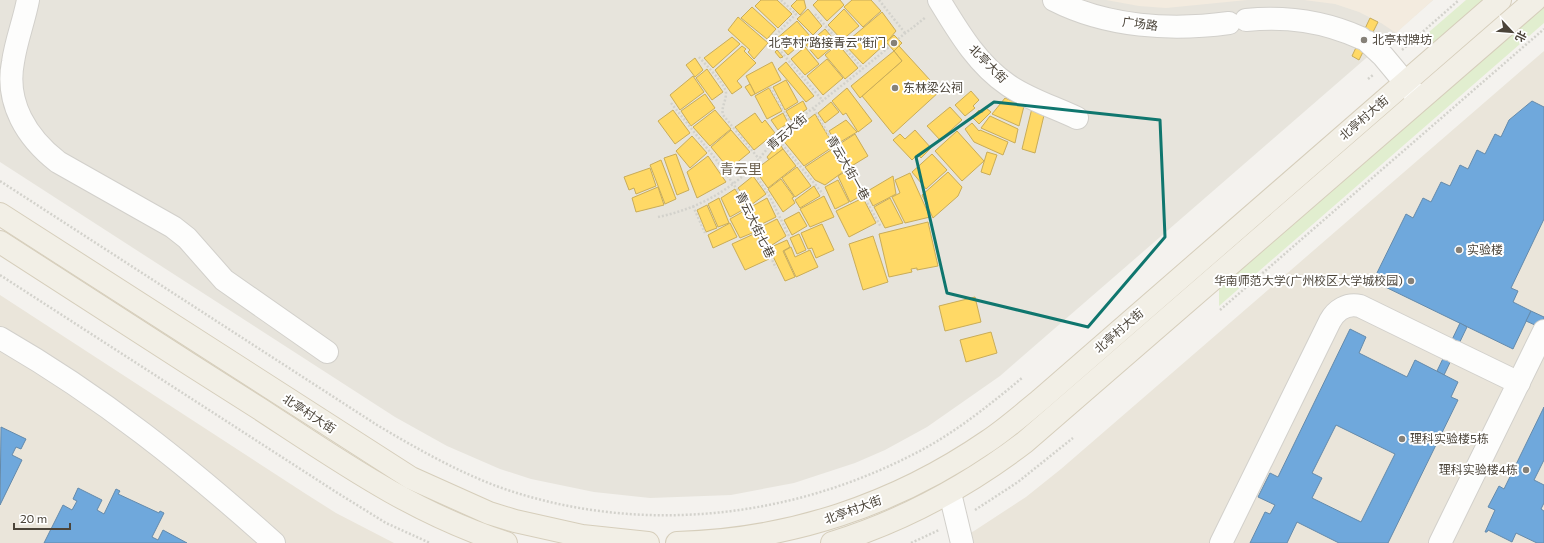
<svg xmlns="http://www.w3.org/2000/svg" width="1544" height="543" viewBox="0 0 1544 543" font-family="Commissioner,'Noto Sans SC',sans-serif">
  <rect width="100%" height="100%" fill="#f4f2ee"/>
  <path fill="#e7e4dc" d="M0,0H1433L1000,376L927,427L885,450L855,463L794,483L731,495L650,498L594,492L531,479L500,469L447,446L395,417L0,162Z"/>
  <g fill="#f3ebdf">
    <path d="M1106,0H1247L1166,8L1139,6Z"/>
    <path d="M1304,0H1433L1396,33L1381,23L1359,12L1335,4Z"/>
  </g>
  <g fill="#eae5da">
    <path d="M1544,51V543H950L974,531L1026,497L1061,469Z"/>
    <path d="M0,295L306,494L336,513L394,543H0Z"/>
  </g>
  <g fill="#e1eecf">
    <path d="M1466,0H1486L1436,42L1414,45Z"/>
    <path d="M1544,7V23L1219,306V288Z"/>
  </g>
  <g fill="#ffd966" stroke="#c9ac58">
    <path d="M761,0H777L792,14L778,28L755,6Z"/>
    <path d="M797,0H804L806,8L800,15L791,6Z"/>
    <path d="M818,0H840L844,5L827,21L813,5Z"/>
    <path d="M852,0H871L881,11L863,27L844,7Z"/>
    <path d="M752,7L776,29L767,39L741,18Z"/>
    <path d="M808,9L822,26L813,35L797,19Z"/>
    <path d="M844,9L859,26L842,40L828,25Z"/>
    <path d="M882,12L896,31L885,44L863,64L844,44Z"/>
    <path d="M738,17L768,43L754,59L748,52L750,50L728,30Z"/>
    <path d="M1370,18L1378,22L1359,60L1352,56Z"/>
    <path d="M797,21L810,36L788,55L775,40Z"/>
    <path d="M825,29L837,43L818,59L806,45Z"/>
    <path d="M894,35L902,43L894,51L886,42Z"/>
    <path d="M732,37L740,44L713,68L704,58Z"/>
    <path d="M838,44L858,68L845,79L825,55Z"/>
    <path d="M742,46L746,49L744,51L756,63L737,81L742,87L732,94L715,70Z"/>
    <path d="M899,46L940,91L893,134L862,96L902,61L894,51Z"/>
    <path d="M805,47L819,64L805,75L791,59Z"/>
    <path d="M777,50L783,57L780,58L775,52Z"/>
    <path d="M894,51L902,61L860,98L851,86Z"/>
    <path d="M695,58L703,70L695,77L686,65Z"/>
    <path d="M827,59L843,78L823,95L807,76Z"/>
    <path d="M772,62L781,80L755,94L746,76Z"/>
    <path d="M786,62L814,96L806,102L778,69Z"/>
    <path d="M707,69L723,92L712,100L696,78Z"/>
    <path d="M693,76L704,92L680,110L670,95Z"/>
    <path d="M786,80L798,102L785,110L773,87Z"/>
    <path d="M750,84L755,94L751,96L745,87Z"/>
    <path d="M769,88L782,111L767,119L755,96Z"/>
    <path d="M847,88L872,121L858,132L846,113L843,115L832,101Z"/>
    <path d="M971,91L979,100L973,106L975,108L965,116L955,105Z"/>
    <path d="M705,94L715,108L691,126L681,111Z"/>
    <path d="M1005,98L1024,106L1019,126L992,114Z"/>
    <path d="M803,101L807,109L791,120L786,111Z"/>
    <path d="M831,102L839,112L825,123L818,113Z"/>
    <path d="M950,107L962,120L940,140L927,126Z"/>
    <path d="M986,108L991,112L979,124L972,117L979,110L982,113Z"/>
    <path d="M1032,108L1045,111L1035,153L1022,149Z"/>
    <path d="M673,110L690,133L675,144L658,121Z"/>
    <path d="M715,110L731,129L710,146L693,127Z"/>
    <path d="M755,113L762,123L765,120L775,133L754,150L735,127Z"/>
    <path d="M783,113L788,123L778,130L771,120Z"/>
    <path d="M815,114L834,146L804,166L782,139Z"/>
    <path d="M990,116L1018,129L1015,143L981,128Z"/>
    <path d="M846,120L857,132L837,144L829,131Z"/>
    <path d="M972,123L979,131L980,130L1008,142L1003,155L974,142L965,129Z"/>
    <path d="M731,130L750,152L729,169L711,147Z"/>
    <path d="M915,130L931,148L921,158L918,154L912,160L893,140L900,134L905,139Z"/>
    <path d="M957,131L984,161L962,181L935,151Z"/>
    <path d="M855,134L868,156L850,167L838,145Z"/>
    <path d="M692,136L707,153L690,168L676,151Z"/>
    <path d="M779,143L783,149L769,160L767,157Z"/>
    <path d="M834,148L847,169L825,185L815,180L805,167Z"/>
    <path d="M783,149L796,166L768,188L755,170Z"/>
    <path d="M987,152L997,155L990,175L981,172Z"/>
    <path d="M676,154L689,190L677,195L664,158Z"/>
    <path d="M932,154L947,170L926,189L912,172Z"/>
    <path d="M708,156L726,182L697,198L687,172Z"/>
    <path d="M661,160L676,199L665,204L650,165Z"/>
    <path d="M797,167L811,186L795,197L782,178Z"/>
    <path d="M650,168L656,186L636,194L634,188L629,190L624,177Z"/>
    <path d="M848,170L862,195L850,202L838,176Z"/>
    <path d="M948,172L962,187L958,196L933,218L922,195Z"/>
    <path d="M910,173L930,217L905,223L892,197L900,193L895,180Z"/>
    <path d="M753,176L766,194L751,205L738,188Z"/>
    <path d="M893,176L896,194L873,206L866,192Z"/>
    <path d="M781,179L794,197L792,198L795,203L783,212L768,189Z"/>
    <path d="M838,180L849,202L835,209L825,187Z"/>
    <path d="M814,186L820,196L800,208L795,200Z"/>
    <path d="M658,187L664,205L636,212L632,198Z"/>
    <path d="M735,189L746,208L730,217L721,198Z"/>
    <path d="M824,196L834,217L810,227L800,209Z"/>
    <path d="M719,198L729,223L718,227L708,204Z"/>
    <path d="M767,198L776,217L760,225L751,207Z"/>
    <path d="M863,198L876,223L849,237L836,211Z"/>
    <path d="M890,198L903,223L885,228L874,207Z"/>
    <path d="M707,205L717,228L706,232L697,210Z"/>
    <path d="M746,210L757,231L740,238L730,219Z"/>
    <path d="M799,212L807,226L792,235L784,220Z"/>
    <path d="M777,219L786,236L769,247L759,228Z"/>
    <path d="M928,222L938,266L917,270V268L911,269L912,272L889,277L879,234Z"/>
    <path d="M730,223L737,237L713,248L708,235Z"/>
    <path d="M822,224L834,250L816,258L812,248L808,249L801,233Z"/>
    <path d="M756,233L769,259L745,270L732,244Z"/>
    <path d="M799,234L806,250L797,254L790,238Z"/>
    <path d="M873,236L888,282L863,290L849,244Z"/>
    <path d="M787,240L790,247L783,251L795,277L785,281L769,248Z"/>
    <path d="M791,247L795,257L810,250L818,267L796,277L784,251Z"/>
    <path d="M975,297L981,322L945,331L939,306Z"/>
    <path d="M991,332L997,353L966,362L960,340Z"/>
  </g>
  <g fill="#6fa8dc" stroke="#648aab" fill-rule="evenodd">
    <path d="M1532,101L1544,107V219L1511,288L1518,291L1513,302L1531,311L1513,349L1373,281L1406,214L1413,218L1423,198L1431,202L1441,182L1450,186L1460,165L1468,169L1477,150L1485,154L1495,134L1501,137L1509,120Z"/>
    <path d="M1531,311L1544,317V329L1526,321Z"/>
    <path d="M1460,323L1467,327L1444,375L1437,371Z"/>
    <path d="M1350,329L1366,337L1359,353L1407,377L1415,360L1458,382L1451,397L1458,400L1388,543H1339L1297,522L1287,543H1250L1265,512L1270,514L1275,505L1258,497L1270,473L1278,477ZM1336,425L1395,454L1361,522L1312,498L1322,478L1312,473Z"/>
    <path d="M1544,407V460L1534,480L1544,485V503L1541,509L1544,511V543H1537L1516,533L1512,542L1488,530L1487,532H1485L1495,510L1488,507L1499,486L1504,489Z"/>
    <path d="M1,427L26,439L21,449L16,447L12,455L22,460L0,505Z"/>
    <path d="M78,488L102,500L97,510L104,514L116,489L120,491L118,494L159,513L160,511L164,513L152,537L158,540L163,530L187,543H44L63,505L72,510L77,501L73,499Z"/>
  </g>
  <g fill="none" stroke-linecap="round" stroke-linejoin="round">
    <g stroke="#d2d0cb" stroke-width="24">
      <g id="minor">
        <path d="M28,0C24,21 16,41 13,62C5,103 27,138 58,162L173,227L187,238L224,280L327,352"/>
        <path d="M939,0C958,31 977,64 1008,85C1028,99 1054,107 1077,118"/>
        <path d="M1054,0C1107,27 1171,31 1229,23"/>
        <path d="M1246,20C1287,16 1323,21 1361,38"/>
        <path d="M1368,42L1383,56L1418,98"/>
        <path d="M0,338C101,396 187,465 274,543"/>
        <path d="M1455,352L1519,383"/>
        <path d="M950,493L962,543"/>
        <path d="M1221,543L1330,321C1336,310 1347,303 1360,306L1448,349"/>
        <path d="M1440,543L1544,331"/>
      </g>
    </g>
    <g stroke="#d6cebb" stroke-width="24">
      <g id="major">
        <path d="M0,214L411,478L489,513L515,521L582,536L648,543"/>
        <path d="M0,242C87,298 173,354 260,409C341,462 413,513 506,543"/>
        <path d="M677,543C789,540 895,505 988,441C1006,429 1023,414 1040,400L1500,0"/>
        <path d="M832,543C903,521 966,487 1025,442L1535,0"/>
      </g>
    </g>
    <g stroke="#d3d2cc" stroke-width="2.5" stroke-dasharray="2 2" stroke-linecap="butt">
      <path d="M781,0L796,14L771,40L823,101"/>
      <path d="M879,0L905,33"/>
      <path d="M815,14L863,69"/>
      <path d="M898,39L926,17"/>
      <path d="M1402,50L1459,0"/>
      <path d="M699,57C706,65 726,85 726,93C726,102 721,107 723,115L759,159"/>
      <path d="M1368,79L1373,75"/>
      <path d="M770,87L792,125"/>
      <path d="M671,103L718,162L743,198L776,268"/>
      <path d="M814,109L881,227"/>
      <path d="M777,138L823,194"/>
      <path d="M751,168L770,197L789,236"/>
      <path d="M0,181L377,425C416,448 456,471 499,487C634,535 784,520 910,456C951,436 987,407 1022,378"/>
      <path d="M693,206L705,233"/>
      <path d="M658,217C693,210 729,192 753,166C763,155 771,142 783,132C819,103 855,76 890,46"/>
      <path d="M0,275L336,492L386,523L430,543"/>
      <path d="M1220,310L1544,29"/>
      <path d="M975,510L1018,482L1073,438"/>
      <path d="M911,543L939,530"/>
    </g>
    <use href="#minor" stroke="#fdfdfc" stroke-width="22"/>
    <use href="#major" stroke="#f2efe6" stroke-width="22"/>
  </g>
  <path fill="none" stroke="#0f766e" stroke-width="3" stroke-linejoin="round" d="M994,102L1160,120L1165,237L1088,327L947,293L916,157Z"/>
  <g fill="#868178" stroke="#fff" stroke-width="1.5">
    <circle cx="1364" cy="40" r="4"/>
    <circle cx="894" cy="43" r="4"/>
    <circle cx="895" cy="88" r="4"/>
    <circle cx="1459" cy="250" r="4"/>
    <circle cx="1411" cy="281" r="4"/>
    <circle cx="1402" cy="439" r="4"/>
    <circle cx="1526" cy="470" r="4"/>
  </g>
  <g text-anchor="middle" stroke-width="4" stroke-linejoin="round" paint-order="stroke">
    <g font-size="12" fill="#4b4439" stroke="#fff">
      <text transform="translate(1140 24) rotate(7)" y="4">广场路</text>
      <text transform="translate(988 64) rotate(45)" y="4">北亭大街</text>
      <text transform="translate(1364 118) rotate(-41)" y="4">北亭村大街</text>
      <text transform="translate(787 132) rotate(-41)" y="4">青云大街</text>
      <text transform="translate(848 168) rotate(60)" y="4">青云大街一巷</text>
      <text transform="translate(755 225) rotate(64)" y="4">青云大街七巷</text>
      <text transform="translate(1119 331) rotate(-41)" y="4">北亭村大街</text>
      <text transform="translate(309 414) rotate(33)" y="4">北亭村大街</text>
      <text transform="translate(853 510) rotate(-20)" y="4">北亭村大街</text>
    </g>
    <g font-size="12" fill="#4b4439" stroke="#fff" text-anchor="start">
      <text x="1372" y="44">北亭村牌坊</text>
      <text x="886" y="47" text-anchor="end">北亭村“路接青云”街门</text>
      <text x="903" y="92">东林梁公祠</text>
      <text x="1467" y="254">实验楼</text>
      <text x="1403" y="285" text-anchor="end">华南师范大学(广州校区大学城校园)</text>
      <text x="1410" y="443">理科实验楼5栋</text>
      <text x="1518" y="474" text-anchor="end">理科实验楼4栋</text>
    </g>
    <g font-size="14" fill="#6e6250" stroke="#fff">
      <text x="741" y="174">青云里</text>
    </g>
  </g>
  <g transform="translate(1512 32) rotate(116)" stroke="#ffffff" stroke-width="3" paint-order="stroke">
  <path d="M0-3L7 15L0 10L-7 15Z" fill="#4b4439"/>
  <text y="-6" font-size="11" font-weight="bold" text-anchor="middle" fill="#4b4439">北</text>
  </g>
  <path d="M14 523v6h56v-6" fill="none" stroke="#4b4439" stroke-width="2"/>
  <text x="20" y="523" font-size="12" fill="#4b4439" stroke="#ffffff" stroke-width="3" paint-order="stroke">20 m</text>
</svg>
